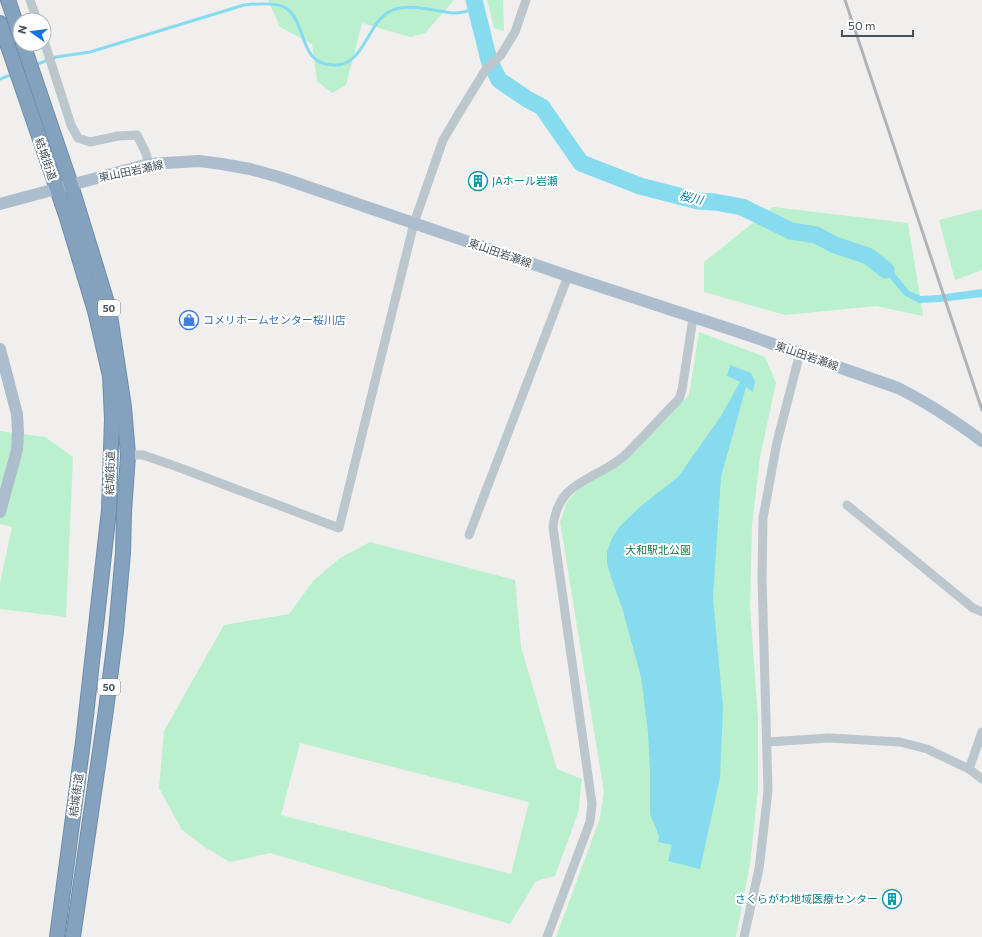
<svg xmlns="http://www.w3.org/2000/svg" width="982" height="937" viewBox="0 0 982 937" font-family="Commissioner,'Noto Sans JP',sans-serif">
  <rect width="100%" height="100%" fill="#f1eeee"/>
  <g fill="#baf0ce" fill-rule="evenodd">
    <path d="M268,0H454L425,33L410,37L362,23L346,85L332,93L317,81L312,44L280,27Z"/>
    <path d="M487,0H503L504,31L494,28Z"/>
    <path d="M773,207L908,223L923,316L876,306L785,315L704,292V262Z"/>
    <path d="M982,209V270L955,280L939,220Z"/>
    <path d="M699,332L765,357L776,383L760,457L752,526L750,607L758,719V789L750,864L736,937H556L600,818L604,792L560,522L567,502L581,486L625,461L689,395Z"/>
    <path d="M0,431L45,437L73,457L66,617L0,609V583L12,527L0,524Z"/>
    <path d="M370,542L515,580L521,647L557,769L582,779L578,813L555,876L536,881L510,924L270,853L230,862L206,848L182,830L159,788L164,731L224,625L289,614L314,580L340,558ZM300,743L529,802L511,874L281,815Z"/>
  </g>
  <g fill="#86dbee">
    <path d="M870,253L892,270L909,291L921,296L938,295L982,289V297L940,302L919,303L904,295L888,276L866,260Z"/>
    <path d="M730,365L751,373L755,381L753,392L746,387L721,477L713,598L723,708L720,778L700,869L668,861L672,845L658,842L659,836L650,814V771L648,732L641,677L623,611L611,577L607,563V552L612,538L619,527L641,506L678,477L721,416L740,382L727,376Z"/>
  </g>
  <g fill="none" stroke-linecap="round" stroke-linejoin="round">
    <g stroke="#86dbee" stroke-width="3">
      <path d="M35,65L56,57L90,52L244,5C254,4 277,2 286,8C308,24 298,64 333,65C363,67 367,26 387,13C404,1 434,11 453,13C460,14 469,10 477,9"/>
      <path d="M0,79L13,74"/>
    </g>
    <path stroke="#86dbee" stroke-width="17" d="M474,0L489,60L499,80L527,99L542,107L581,163L640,186L698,201L715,202L742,207L791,231L816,235L835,245L868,256L886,270"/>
    <g stroke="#6f8daa" stroke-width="16">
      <g id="highway">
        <path d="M8,0L20,35"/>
        <path d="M0,23L67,218L95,311L110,376L112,419L109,510L83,742L57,937"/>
        <path d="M23,44L71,185L109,309L124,407L128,455L124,512L123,553L116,631L106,710L73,937"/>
      </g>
    </g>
    <g stroke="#bbc6cd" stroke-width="9">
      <path d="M30,0L37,20"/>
      <path d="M44,41L71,125L78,138L90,142L118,136L137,135L145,151L149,164"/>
      <path d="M128,455H143L175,466L339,528L414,223L443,140L459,113L486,69L501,55L515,32L526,0"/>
      <path d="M847,505L973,608L982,612"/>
      <path d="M469,535L568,276"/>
      <path d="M767,742L829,738L900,742L927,749L969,769L982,779"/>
      <path d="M969,769L982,732"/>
      <path d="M547,937L590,822L592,804L553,527C558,480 594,481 623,457C630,451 636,443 643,437C655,424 667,411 679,399L682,390L693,318"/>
      <path d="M744,937L759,869L768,791L762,578L763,518L777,442L800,353"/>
    </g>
    <g stroke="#acbece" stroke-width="12">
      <path d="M0,204L149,164L199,161L222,164L250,169L279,177L568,276L742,333L898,388C928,403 955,421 982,441"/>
      <path d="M0,349L17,414L18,432L17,450L0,512"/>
    </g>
    <use href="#highway" stroke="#84a2be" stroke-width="14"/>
    <path stroke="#b0b3b8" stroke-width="3" d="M845,0L982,410"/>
  </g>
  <defs>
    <g id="building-ring" transform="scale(1)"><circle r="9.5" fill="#fff" stroke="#0f9aa8" stroke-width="1.5"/><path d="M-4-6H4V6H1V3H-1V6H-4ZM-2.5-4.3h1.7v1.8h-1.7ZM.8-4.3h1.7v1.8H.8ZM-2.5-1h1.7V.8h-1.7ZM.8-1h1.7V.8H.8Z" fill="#0f9aa8"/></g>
    <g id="shop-ring" transform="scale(1)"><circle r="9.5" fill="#fff" stroke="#3f7fe0" stroke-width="1.5"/><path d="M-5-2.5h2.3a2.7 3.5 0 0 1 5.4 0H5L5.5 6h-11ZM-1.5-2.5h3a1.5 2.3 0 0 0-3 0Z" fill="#3f7fe0"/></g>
  </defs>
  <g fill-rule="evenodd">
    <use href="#building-ring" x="478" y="181"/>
    <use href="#shop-ring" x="189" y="320"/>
    <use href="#building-ring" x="892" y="899"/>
  </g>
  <g text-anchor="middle" stroke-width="4" stroke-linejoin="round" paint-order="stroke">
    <g fill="#fff" stroke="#7d868d" stroke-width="1">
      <rect x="98" y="300" width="22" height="16" rx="3"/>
      <rect x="98" y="679" width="22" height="16" rx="3"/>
    </g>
    <g font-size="10" font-weight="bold" fill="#45525c">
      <text x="109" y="312">50</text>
      <text x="109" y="691">50</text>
    </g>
    <g font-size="11" fill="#45525c" stroke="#fff">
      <text transform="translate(46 159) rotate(71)" y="4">結城街道</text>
      <text transform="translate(131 171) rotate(-12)" y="4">東山田岩瀬線</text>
      <text transform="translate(500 253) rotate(19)" y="4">東山田岩瀬線</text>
      <text transform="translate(807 356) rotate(19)" y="4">東山田岩瀬線</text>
      <text transform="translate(110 473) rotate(-89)" y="4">結城街道</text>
      <text transform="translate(76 795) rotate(-82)" y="4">結城街道</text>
    </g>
    <g font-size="11" fill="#0d838f" stroke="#fff" text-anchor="start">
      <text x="492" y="185">JAホール岩瀬</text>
      <text x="878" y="903" text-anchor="end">さくらがわ地域医療センター</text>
    </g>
    <g font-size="11" fill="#366cbe" stroke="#fff" text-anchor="start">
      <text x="203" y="324">コメリホームセンター桜川店</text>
    </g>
    <g font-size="11" fill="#147f47" stroke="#fff">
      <text x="658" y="554">大和駅北公園</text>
    </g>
    <g font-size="12" font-style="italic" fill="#0a819c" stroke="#fff">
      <text transform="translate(691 198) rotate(13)" y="4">桜川</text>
    </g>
  </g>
  <g transform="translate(32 32) rotate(284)"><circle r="19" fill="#ffffff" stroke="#b5babe"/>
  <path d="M0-3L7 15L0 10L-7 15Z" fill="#1474e4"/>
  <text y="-6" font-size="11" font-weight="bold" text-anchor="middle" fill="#45525c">N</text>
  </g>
  <path d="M842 30v6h71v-6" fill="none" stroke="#45525c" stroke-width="2"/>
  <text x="848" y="30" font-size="12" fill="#45525c" stroke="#ffffff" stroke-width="3" paint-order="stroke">50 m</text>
</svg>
